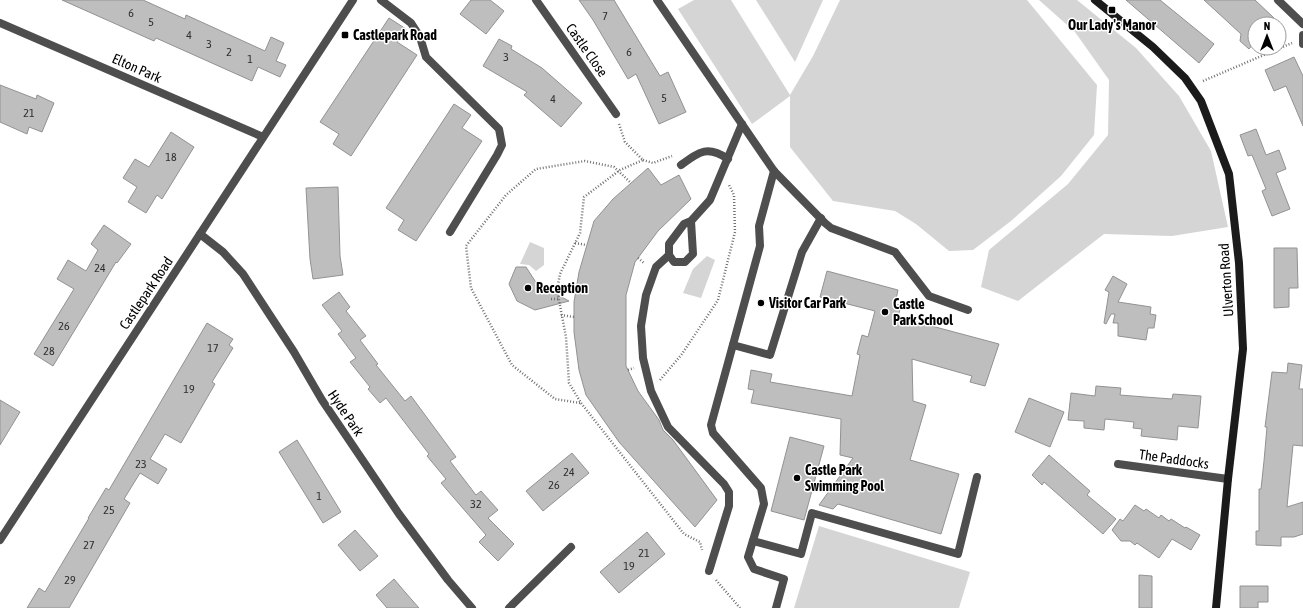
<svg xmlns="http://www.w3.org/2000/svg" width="1303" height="608" viewBox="0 0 1303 608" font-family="'Asap Condensed',sans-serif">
  <rect width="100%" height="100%" fill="#fff"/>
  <g fill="#d5d5d5">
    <path d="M694,0H731L790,95L813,56L840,0H1027L1097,85L1094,135L1061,176L1011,221L973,250L949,251L916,224L895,211L833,201L790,147V96L752,124L678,9Z"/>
    <path d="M756,0H823L795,62Z"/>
    <path d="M1039,0H1077L1136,48L1179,96L1211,151L1228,227L1172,236L1104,234L1018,301L981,287L989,250L1068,184L1108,135L1109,80L1075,32Z"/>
    <path d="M530,242L544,248V265L536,271L529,265L520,264Z"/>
    <path d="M707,256L715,260L701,298L683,293L693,269Z"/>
    <path d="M819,526L970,572L959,608H794Z"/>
  </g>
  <g fill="#bebebe" stroke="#929292">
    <path d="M62,0H143L185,19L186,15L265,51L271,37L284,43L276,61L286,65L280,77L258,67L252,81L156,38L154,41Z"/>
    <path d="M471,0H490L504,11L486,34L460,14Z"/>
    <path d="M579,0H614L660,76L668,72L686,112L659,124L636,74L628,79L593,20Z"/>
    <path d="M1126,0H1160L1214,44L1199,63Z"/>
    <path d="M1204,0H1255L1274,18L1270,24H1255V42L1249,49L1240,41L1241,34Z"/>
    <path d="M389,18L406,29L397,42L417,55L351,156L333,144L339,134L320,122Z"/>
    <path d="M499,39L512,46L511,49L542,68L582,103L561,127L524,95L527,92L483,66Z"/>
    <path d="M1294,57L1303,76V126L1286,86L1274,91L1265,70Z"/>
    <path d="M0,85L36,99L37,95L54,103L42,132L29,127L27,134L0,122Z"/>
    <path d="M454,104L471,115L462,128L482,141L416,241L398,230L404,220L386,208Z"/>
    <path d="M1256,129L1266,155L1279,150L1286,169L1276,173L1290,209L1272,216L1262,191L1266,189L1252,155L1248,156L1240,135Z"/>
    <path d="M171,132L194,147L162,199L157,195L146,213L128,202L137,187L123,178L135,159L149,167Z"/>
    <path d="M648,168L661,185L679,175L691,199L658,231L635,262L626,295V366L638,391L659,420L663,430L673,440L717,500L695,527L619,442L586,395L579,370L574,332V302L579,272L594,221L613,199Z"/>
    <path d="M338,187L340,256L343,275L313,279L310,259L306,188Z"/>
    <path d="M104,225L131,244L117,263L116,262L53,366L34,354L74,289L57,279L68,260L86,271L98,250L91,244Z"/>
    <path d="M1274,248H1297L1298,288H1289V307L1274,308Z"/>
    <path d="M516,267H526L537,284L569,301L535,310L517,301L509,284Z"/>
    <path d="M827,271L898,290L895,304L901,305L898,317L999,344L985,386L970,382L972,376L912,359L913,401L926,405L910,460L959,474L941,534L838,504L833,509L819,505L853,458L840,455L841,419L751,403L754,390L748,389L751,370L772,374L770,382L852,396L860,355L857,354L862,335L868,337L875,311L820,297Z"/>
    <path d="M1113,276L1127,284L1118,302L1151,307L1150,314L1156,315L1154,328H1148L1146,340L1118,336V323H1113L1115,314H1111L1106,324L1104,323L1109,292L1105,290Z"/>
    <path d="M339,292L350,307L346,311L366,336L360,340L378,364L376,365L405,401L411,396L456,457L450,461L476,495L481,491L498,510L488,518L514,544L498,561L479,542L486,535L441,483L446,479L427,456L429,454L386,398L380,403L368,389L370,387L350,362L356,358L338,334L342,331L322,305Z"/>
    <path d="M207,323L233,339L229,345L233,348L212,382L215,384L181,443L165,434L150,459L167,469L158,484L140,473L124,499L130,503L69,608H27L39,588L45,592L89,518H88L106,488L109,490Z"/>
    <path d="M1288,363L1302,365L1299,389H1303V446L1293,445L1287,507L1303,502V534L1294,537H1281V546L1256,545V531H1259V489H1261L1264,461L1267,427H1265L1272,372L1287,373Z"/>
    <path d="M1096,386L1121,388L1120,395L1145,397L1172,399L1173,394L1201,396L1198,428L1178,426L1177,440L1141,436L1142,429L1133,428L1134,422L1105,419L1104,430L1084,428V421L1068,420L1071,393L1095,396Z"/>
    <path d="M1029,398L1064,412L1050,447L1015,432Z"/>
    <path d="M0,400L20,412L0,445Z"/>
    <path d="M790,437L824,446L804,520L771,511Z"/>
    <path d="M297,440L341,512L323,523L279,452Z"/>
    <path d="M572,453L589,473L543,511L526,491Z"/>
    <path d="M1049,455L1090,491L1087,495L1116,519L1103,534L1044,482L1042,485L1032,475Z"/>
    <path d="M1135,505L1144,511L1146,509L1159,518L1161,515L1169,521L1171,519L1185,528L1186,527L1200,535L1191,550L1172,539L1159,558L1137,543L1135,545L1130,541H1121L1112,530L1120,519L1123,521Z"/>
    <path d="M355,530L378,556L360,571L338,545Z"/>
    <path d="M647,532L665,554L619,593L600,572Z"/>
    <path d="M1139,575L1152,576V608H1139Z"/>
    <path d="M394,579L405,592L419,608H387L376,595Z"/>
    <path d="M1240,586H1268V602H1258V608H1240Z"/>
  </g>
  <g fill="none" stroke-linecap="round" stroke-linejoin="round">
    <g stroke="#707070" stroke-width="2.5" stroke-dasharray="1 2" stroke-linecap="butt">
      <path d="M1203,81L1292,43"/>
      <path d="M619,124L625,142L643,160L620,170L584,197L580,233L560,274L557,290L566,337L569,383L581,403L684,534L700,542L702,550"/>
      <path d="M643,160L653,163L672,156"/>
      <path d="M575,243L586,245"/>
      <path d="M638,258L644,263"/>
      <path d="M551,299H558"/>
      <path d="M561,315L574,317"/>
      <path d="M628,370L634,368"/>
      <path d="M660,380L682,354L718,300L735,232L734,195L729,185"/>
      <path d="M580,403L555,399L512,365L471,288L466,246L506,195L536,169L585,161L614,167L631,183"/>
      <path d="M716,580L740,608"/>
    </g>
    <g stroke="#4e4e4e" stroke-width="8">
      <path d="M381,0L411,23L420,37L426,57L499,129L502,145L497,155L450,232"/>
      <path d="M657,0L774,171L825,223L831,228L895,252L929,296L968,310"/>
      <path d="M681,165C699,152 707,145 728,159"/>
      <path d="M774,171L759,226L760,246L711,425L713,433L761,488L764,504L748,557L754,569L784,579L776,608"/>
      <path d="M691,221L693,254L685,262H674L669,255V244L684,224L691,221L710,200L742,124"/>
      <path d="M669,255L656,267L646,295L641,326L643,358L651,391L668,427L724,484L729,492V506L709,571"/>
      <path d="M733,345L770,355L802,252L821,218"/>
      <path d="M753,541L801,554L812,513L958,554L977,477"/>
    </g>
    <g stroke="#4e4e4e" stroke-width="8">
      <path d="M536,0L616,114"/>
      <path d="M1303,35V44"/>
      <path d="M1118,464L1228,479"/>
      <path d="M509,608L571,547"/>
    </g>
    <g stroke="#4e4e4e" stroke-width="8">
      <path d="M1278,0L1303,24"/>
      <path d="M0,23L263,137"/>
      <path d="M200,234L223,252L243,274L294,352L322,400L399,514L448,580L472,608"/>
      <path d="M0,540L353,0"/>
    </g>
    <path stroke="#1b1b1b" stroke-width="8" d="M1095,0L1153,47L1185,78L1201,101L1229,174L1239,263L1243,349L1228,479L1216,608"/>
  </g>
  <g fill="#000" stroke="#fff" stroke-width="1.5">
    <rect x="1108" y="6" width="8" height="8" rx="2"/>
    <rect x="341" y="31" width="8" height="8" rx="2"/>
    <circle cx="528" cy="288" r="4"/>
    <circle cx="761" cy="303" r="4"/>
    <circle cx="885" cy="312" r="4"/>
    <circle cx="797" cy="478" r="4"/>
  </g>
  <g text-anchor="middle" stroke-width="3" stroke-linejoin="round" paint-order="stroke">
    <g font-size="12" fill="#303030">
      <text x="131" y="17">6</text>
      <text x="605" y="20">7</text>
      <text x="151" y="26">5</text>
      <text x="189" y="39">4</text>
      <text x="209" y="48">3</text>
      <text x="229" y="56">2</text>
      <text x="629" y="56">6</text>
      <text x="506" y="61">3</text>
      <text x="250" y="63">1</text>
      <text x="664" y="102">5</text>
      <text x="553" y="103">4</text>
      <text x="29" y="117">21</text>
      <text x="171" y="161">18</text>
      <text x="100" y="272">24</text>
      <text x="64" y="330">26</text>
      <text x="213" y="352">17</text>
      <text x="49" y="355">28</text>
      <text x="189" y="393">19</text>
      <text x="141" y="468">23</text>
      <text x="569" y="476">24</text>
      <text x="554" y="489">26</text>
      <text x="319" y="500">1</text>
      <text x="476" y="508">32</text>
      <text x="109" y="514">25</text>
      <text x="89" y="549">27</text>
      <text x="644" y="557">21</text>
      <text x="629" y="570">19</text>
      <text x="70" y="584">29</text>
    </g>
    <g font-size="14" font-weight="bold" fill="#000" stroke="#fff" text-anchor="start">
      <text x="1112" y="30" text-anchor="middle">Our Lady's Manor</text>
      <text x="353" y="40">Castlepark Road</text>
      <text x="536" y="293">Reception</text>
      <text x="769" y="308">Visitor Car Park</text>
      <text x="893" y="309">Castle<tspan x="893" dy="16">Park School</tspan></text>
      <text x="805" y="475">Castle Park<tspan x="805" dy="16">Swimming Pool</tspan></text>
    </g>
    <g font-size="14" fill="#000" stroke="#fff">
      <text transform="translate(587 50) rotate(55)" y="5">Castle Close</text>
      <text transform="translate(137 68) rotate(24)" y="5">Elton Park</text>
      <text transform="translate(1226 280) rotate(-94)" y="5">Ulverton Road</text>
      <text transform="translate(146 293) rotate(-56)" y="5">Castlepark Road</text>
      <text transform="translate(346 413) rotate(56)" y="5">Hyde Park</text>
      <text transform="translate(1174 459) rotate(8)" y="5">The Paddocks</text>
    </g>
  </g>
  <g transform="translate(1267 36)"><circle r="19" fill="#ffffff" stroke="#999999"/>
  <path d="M0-3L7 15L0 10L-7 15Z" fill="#000000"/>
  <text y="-6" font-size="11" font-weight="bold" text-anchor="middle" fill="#000000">N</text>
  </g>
</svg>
